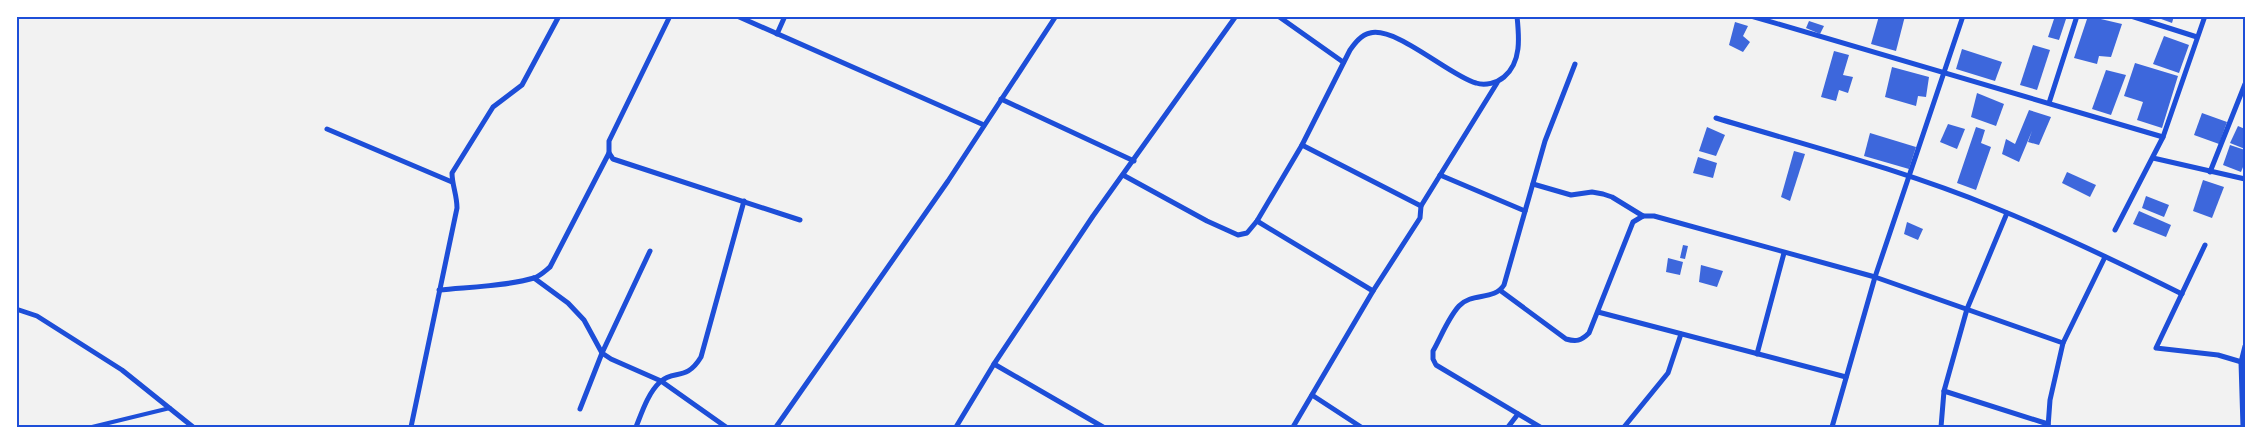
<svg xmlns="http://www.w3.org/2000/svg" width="2261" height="443" viewBox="0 0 2261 443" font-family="'Fira Sans Condensed',sans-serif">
  <rect width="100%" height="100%" fill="#f2f2f2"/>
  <g fill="#3d67dc">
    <path d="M1879,16H1905L1896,51L1871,44Z"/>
    <path d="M2055,16H2067L2059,40L2048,37Z"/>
    <path d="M2088,16L2122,24L2111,57L2099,56L2097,64L2074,58Z"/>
    <path d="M2153,16H2174L2172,23Z"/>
    <path d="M1809,21L1824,26L1820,34L1806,28Z"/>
    <path d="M1735,22L1748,26L1743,36L1750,42L1743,52L1729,45Z"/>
    <path d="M2164,36L2189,45L2179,73L2153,64Z"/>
    <path d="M2033,45L2050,50L2037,90L2020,85Z"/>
    <path d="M1962,49L2002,62L1995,81L1956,69Z"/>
    <path d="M1834,51L1849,55L1843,75L1853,77L1848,93L1839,90L1836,101L1821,97Z"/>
    <path d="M2135,63L2178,76L2162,128L2137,120L2143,102L2124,96Z"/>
    <path d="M1892,67L1929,77L1926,97L1918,96L1916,106L1885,97Z"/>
    <path d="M2106,70L2126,75L2111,115L2092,109Z"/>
    <path d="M1977,93L2004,104L1996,126L1971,117Z"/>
    <path d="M2029,110L2051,117L2039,145L2028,142L2032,131L2019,162L2002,154L2006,139L2015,144Z"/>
    <path d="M2202,113L2227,122L2219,144L2194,135Z"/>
    <path d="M1948,124L1965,129L1957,149L1940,142Z"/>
    <path d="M2238,126L2245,129V149L2230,143Z"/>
    <path d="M1707,127L1725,135L1716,156L1699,151Z"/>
    <path d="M1976,127L1985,130L1981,143L1991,147L1976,190L1957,183Z"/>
    <path d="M1870,133L1916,147L1909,169L1864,156Z"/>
    <path d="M2230,145L2245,150V162L2241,172L2223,165Z"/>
    <path d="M1794,151L1805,154L1790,201L1781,197Z"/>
    <path d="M1698,157L1717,163L1713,178L1693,173Z"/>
    <path d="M2067,172L2096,185L2090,197L2062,183Z"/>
    <path d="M2203,180L2224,187L2212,218L2193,211Z"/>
    <path d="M2146,196L2169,205L2164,217L2142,208Z"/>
    <path d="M2139,211L2171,225L2166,237L2133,224Z"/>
    <path d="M1907,222L1923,229L1918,240L1904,234Z"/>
    <path d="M1683,245L1688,246L1685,259L1680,258Z"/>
    <path d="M1668,258L1683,262L1680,275L1666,272Z"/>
    <path d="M1701,265L1723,271L1717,287L1699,282Z"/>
  </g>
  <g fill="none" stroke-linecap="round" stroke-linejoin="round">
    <path stroke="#1d4ed8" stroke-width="4" d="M92,427L170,408"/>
    <g stroke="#1d4ed8" stroke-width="5">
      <path d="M670,16L609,141V153L613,159L800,220"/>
      <path d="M737,16L984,125"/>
      <path d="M1278,16L1343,62"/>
      <path d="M1751,16L2163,137"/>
      <path d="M2131,16L2197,37"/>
      <path d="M777,34L785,16"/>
      <path d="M1001,99L1134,161"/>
      <path d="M2049,103L2077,16"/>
      <path d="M1716,118C1809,146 1903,170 1993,207C2058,233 2120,263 2182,294"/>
      <path d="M327,129L452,182"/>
      <path d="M2153,158L2245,179"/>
      <path d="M2210,172L2245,84"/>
      <path d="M1123,175L1207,221L1238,235L1247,233L1257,221L1302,145L1350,50C1355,43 1361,35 1370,33C1396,26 1450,76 1476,83C1485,86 1497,83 1504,77C1522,62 1519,36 1517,16"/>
      <path d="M1440,175L1525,211"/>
      <path d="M1533,184L1571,195L1592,192L1603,194L1612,197L1643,216"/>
      <path d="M1421,206L1497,83"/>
      <path d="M1257,221L1373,291"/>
      <path d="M2115,230L2163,137L2205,16"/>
      <path d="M2205,245L2156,348L2218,355L2245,363"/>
      <path d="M534,278L568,303L584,320L602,353L611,359L661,381L726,427"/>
      <path d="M439,290C468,287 507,286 534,278C540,276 545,271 550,267L609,153"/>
      <path d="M1501,291L1566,339C1576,342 1581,341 1589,333L1633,222L1643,216H1654L1875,277L2063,343"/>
      <path d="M16,309L37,316L122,370L193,427"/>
      <path d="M1598,312L1846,377"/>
      <path d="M1757,354L1784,253"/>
      <path d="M994,364L1103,427"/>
      <path d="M1944,391L2048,424"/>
      <path d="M1312,395L1361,427"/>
      <path d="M580,409L602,353L650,251"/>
      <path d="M411,427L457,208C457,195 452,185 452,173L493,107L522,85L559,16"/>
      <path d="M636,427C642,412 648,393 660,382C674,369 686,382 701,357L744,201"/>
      <path d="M776,427L948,181L1056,16"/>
      <path d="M956,427L994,364L1093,216L1236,16"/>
      <path d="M1293,427L1373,291L1420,218L1421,206L1302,145"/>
      <path d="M1508,427L1518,414"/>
      <path d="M1540,427L1436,365L1433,359V351C1441,337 1448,318 1459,306C1472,292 1494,301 1504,285L1545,141L1575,64"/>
      <path d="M1624,427L1668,373L1681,334"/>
      <path d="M1832,427L1875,277L1963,16"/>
      <path d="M1941,427L1944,391L1967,309L2007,213"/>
      <path d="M2048,427L2050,400L2063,343L2105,257"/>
      <path d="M2243,427L2241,362L2245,346"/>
    </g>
  </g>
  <rect width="2261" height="443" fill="none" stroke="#ffffff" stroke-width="35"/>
  <rect x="18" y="18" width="2226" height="408" fill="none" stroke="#1d4ed8" stroke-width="2"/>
</svg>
